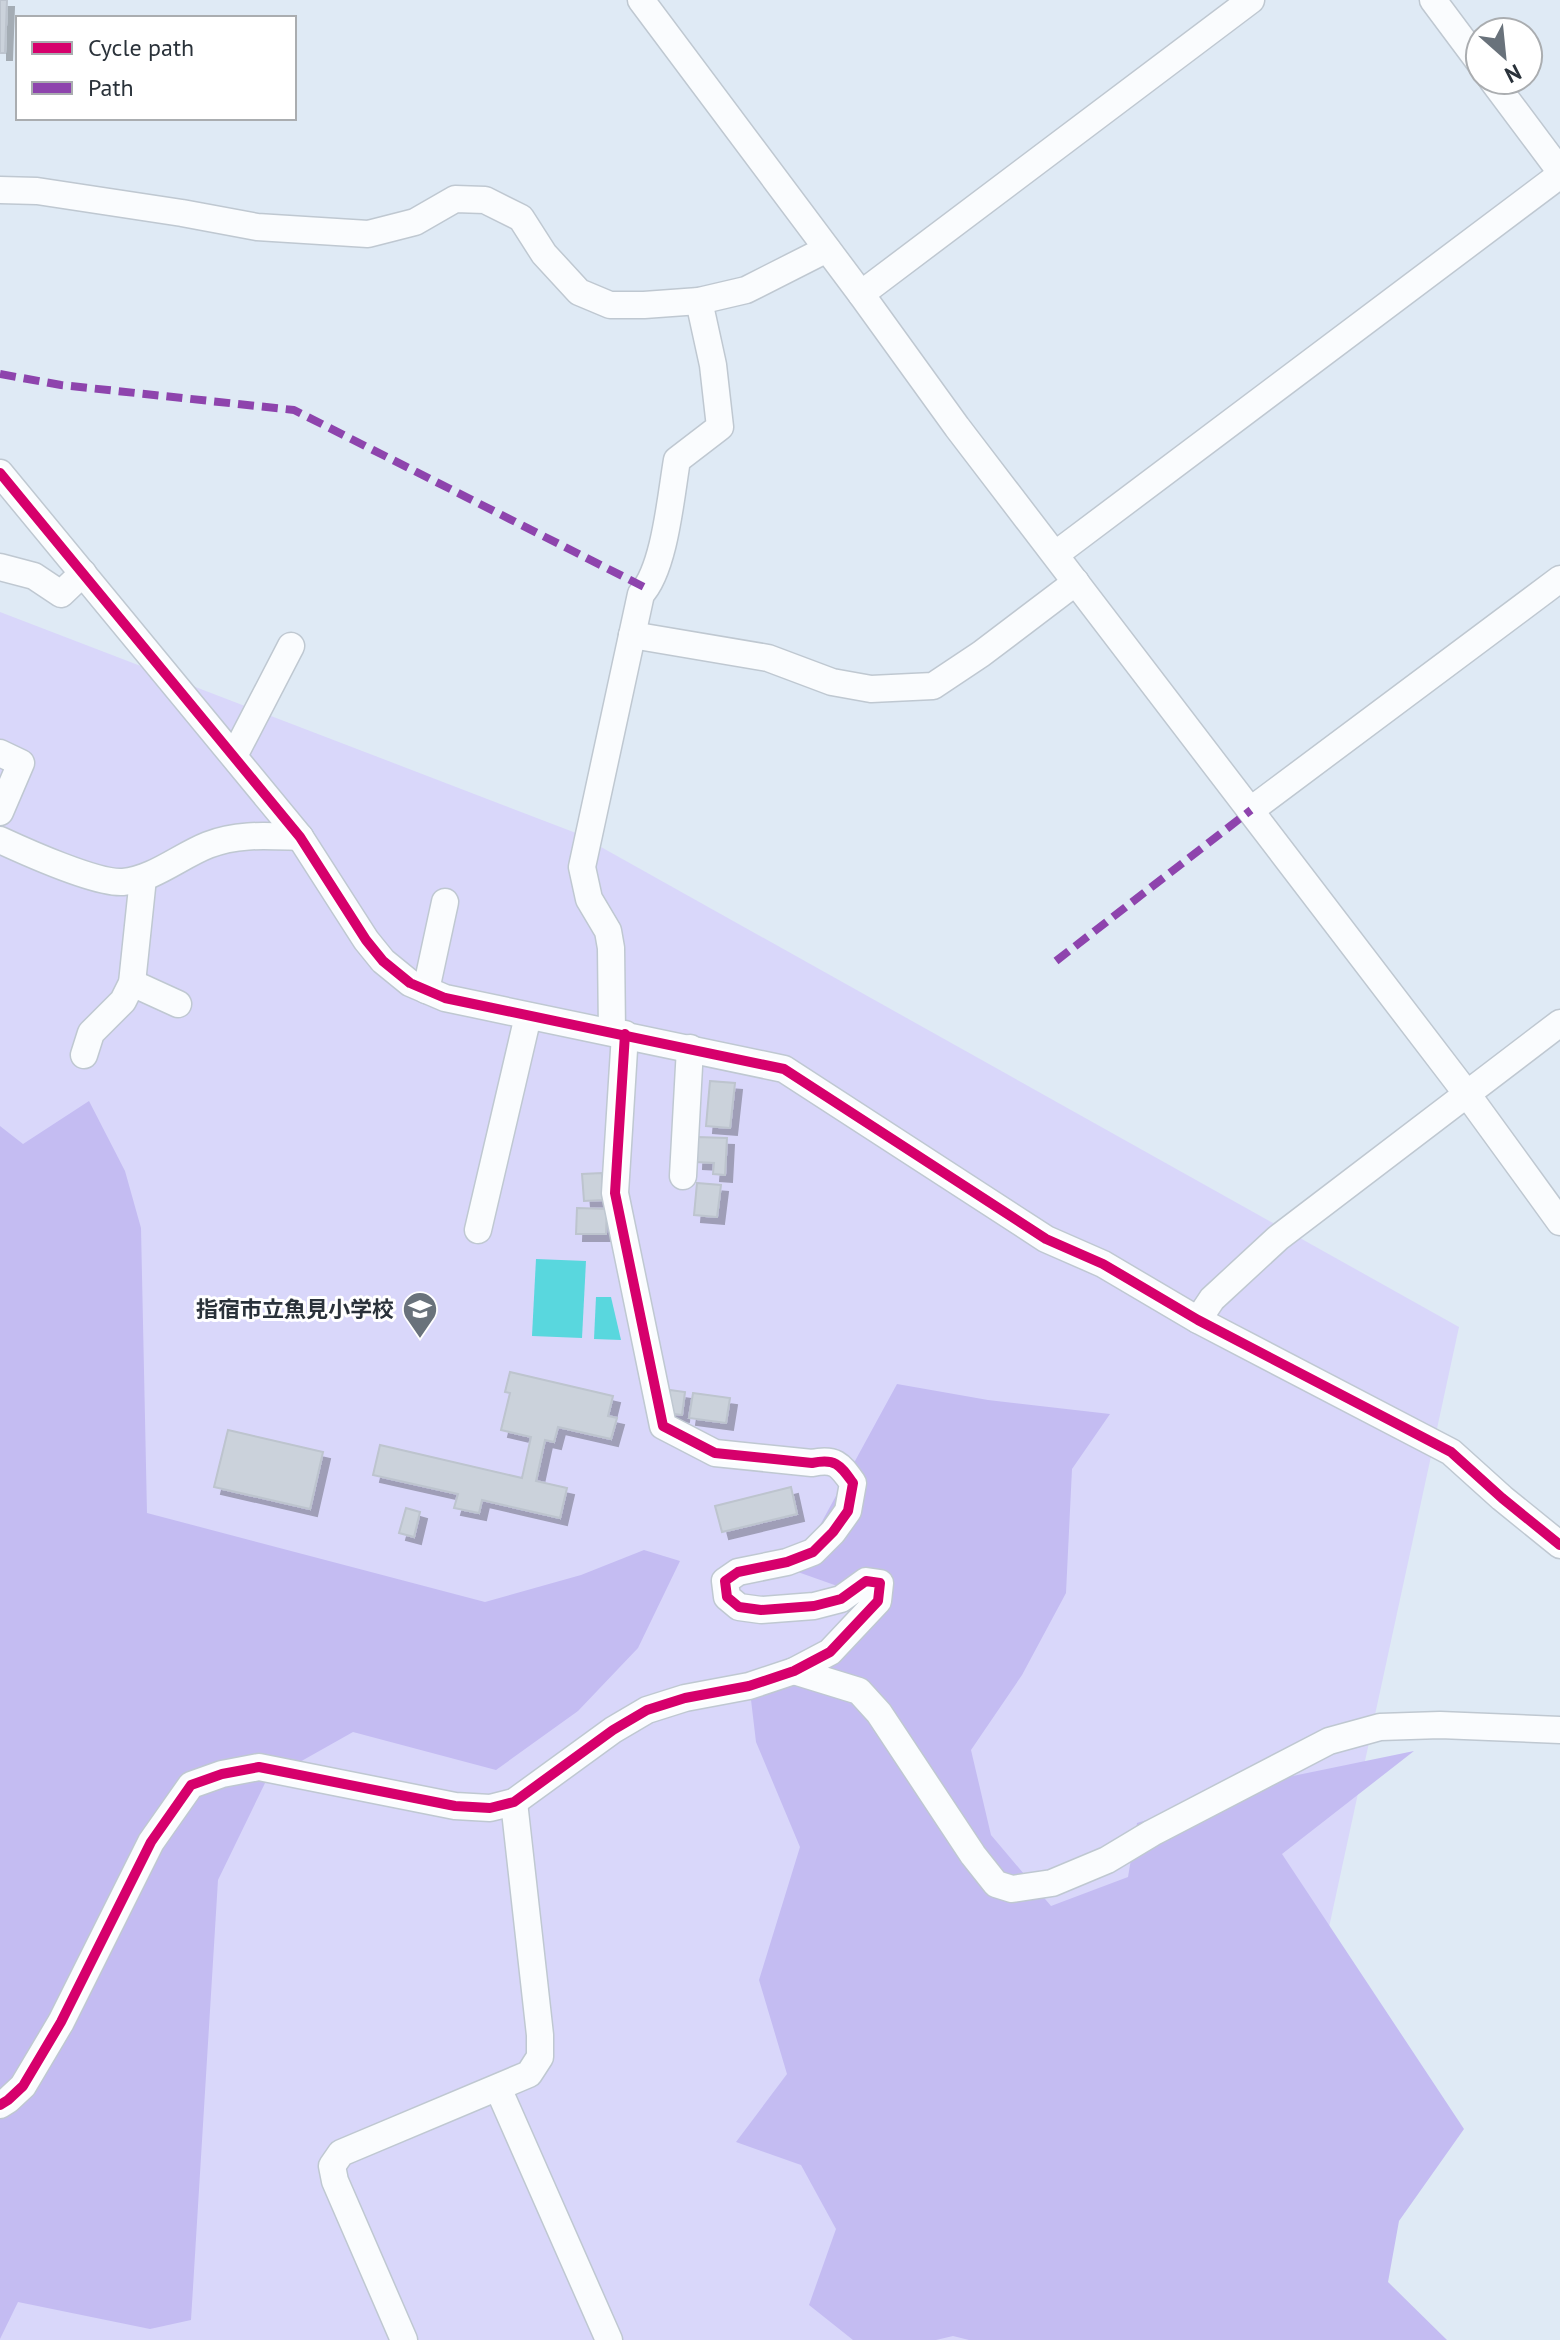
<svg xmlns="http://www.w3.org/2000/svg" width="1560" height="2340" viewBox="0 0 1560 2340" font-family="'PT Sans','Noto Sans JP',sans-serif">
  <defs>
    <filter id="shadow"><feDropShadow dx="7" dy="7" stdDeviation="0" flood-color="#0004"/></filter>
  </defs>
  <rect width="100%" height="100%" fill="#dfeaf5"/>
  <path fill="#d9d7fa" d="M0,612L576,833L1459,1327L1323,1955L1093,2340H0Z"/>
  <g fill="#c4bcf2">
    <path d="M89,1101L125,1171L141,1228L147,1513L485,1602L581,1575L644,1550L680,1561L638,1648L578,1711L496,1770L353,1732L266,1781L218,1880L191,2320L150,2329L18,2302L0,2339V1126L23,1144Z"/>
    <path d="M897,1384L988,1400L1110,1414L1072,1469L1066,1593L1022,1675L971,1750L991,1835L1051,1906L1128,1877L1137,1823L1283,1778L1414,1751L1282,1854L1464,2129L1399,2221L1388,2282L1447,2340H969L953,2336L936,2340H853L809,2305L836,2229L801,2165L736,2142L787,2074L759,1980L800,1847L756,1742L749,1683L817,1648L874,1599L795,1571Z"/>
  </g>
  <g fill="#59d7de">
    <path d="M536,1259L586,1261L582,1338L532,1336Z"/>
    <path d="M596,1297H611L621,1340L594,1339Z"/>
  </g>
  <g fill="#cbd2db" stroke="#bdc4ce" stroke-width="2" filter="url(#shadow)">
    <path d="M0,0H7L5,53H0Z"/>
    <path d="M710,1081L735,1083L730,1128L706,1126Z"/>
    <path d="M697,1137L727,1138L725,1175L713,1174L714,1163L696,1162Z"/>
    <path d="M602,1173L603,1200L584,1201L582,1174Z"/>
    <path d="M697,1183L721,1185L717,1217L694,1215Z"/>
    <path d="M577,1208L607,1209L606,1234H576Z"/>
    <path d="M510,1372L613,1396L608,1416L617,1418L611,1439L558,1427L554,1442L545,1440L536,1481L567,1488L560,1518L482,1500L479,1513L454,1508L458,1494L373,1475L380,1445L522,1478L531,1437L501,1430L510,1393L505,1392Z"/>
    <path d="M670,1390L685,1392L682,1415L666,1413Z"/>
    <path d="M693,1393L730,1398L726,1423L689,1418Z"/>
    <path d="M228,1430L323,1452L310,1509L214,1487Z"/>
    <path d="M791,1487L797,1514L722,1532L715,1506Z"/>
    <path d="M406,1508L420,1512L414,1537L399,1533Z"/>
  </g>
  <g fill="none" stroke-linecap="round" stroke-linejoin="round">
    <g stroke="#bfc8d1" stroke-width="29">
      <g id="minor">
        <path d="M641,0L861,294L957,427L1467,1094L1560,1222"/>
        <path d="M1433,0L1480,63"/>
        <path d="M1492,80L1560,171"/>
        <path d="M0,190L37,191L182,213L257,227L368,234L415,222L455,199L485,200L521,218L544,254L579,292L610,305H644L699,301L746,290L827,249"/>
        <path d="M861,294L1251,0"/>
        <path d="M0,473L300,837L366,940L383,961L410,983L445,998L784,1069L1046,1239L1103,1264L1198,1320L1451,1452L1502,1498L1560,1545"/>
        <path d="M1056,554L1560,175"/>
        <path d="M0,567L34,576L61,594L83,573"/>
        <path d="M632,635L768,658L832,682L871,689L933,686L981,654L1076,582"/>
        <path d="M0,753L21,763L0,812"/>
        <path d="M234,756L291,646"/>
        <path d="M1251,810L1560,579"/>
        <path d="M0,840C26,852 97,884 123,882C154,879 180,856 208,845C238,833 269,836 300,837"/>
        <path d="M132,983L178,1004"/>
        <path d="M426,990L445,902"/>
        <path d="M612,1031L611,948L608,931L589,899L582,867L641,594C665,569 671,494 677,460L720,427L713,365L699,301"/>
        <path d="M84,1055L91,1033L123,1001L132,983L143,878"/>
        <path d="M683,1176L690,1048"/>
        <path d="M478,1230L528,1016"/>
        <path d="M1198,1320L1212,1299L1278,1238L1560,1023"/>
        <path d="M794,1671L859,1691L879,1713L973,1855L996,1884L1012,1889L1052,1883L1107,1860L1152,1833L1329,1741L1380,1727L1440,1725L1560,1730"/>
        <path d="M498,2088L609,2340"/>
        <path d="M0,2105L8,2100L23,2086L61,2022L151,1842L191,1785L222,1774L259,1767L455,1806L490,1808L514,1802L613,1730L647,1710L685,1698L749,1686L794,1671L830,1652L878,1601L880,1583L866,1581L841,1599L814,1606L761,1610L739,1607L727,1597L725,1581L738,1572L787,1562L813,1552L833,1532L848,1511L853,1483C840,1465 836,1458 812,1463L715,1453L663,1426L615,1193L625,1034"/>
        <path d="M404,2340L335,2181L332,2166L341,2153L529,2074L540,2057V2035L514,1802"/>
      </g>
    </g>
    <use href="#minor" stroke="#fafcfe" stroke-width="26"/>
    <g stroke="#8e44ad" stroke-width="8" stroke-dasharray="16 8" stroke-linecap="butt">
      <path d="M0,374L61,385L294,410L646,588"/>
      <path d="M1056,961L1251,810"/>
    </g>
    <g stroke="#fff" stroke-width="15">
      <g id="cycleway">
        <path d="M0,473L300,837L366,940L383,961L410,983L445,998L784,1069L1046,1239L1103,1264L1198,1320L1451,1452L1502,1498L1560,1545"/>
        <path d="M0,2105L8,2100L23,2086L61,2022L151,1842L191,1785L222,1774L259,1767L455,1806L490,1808L514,1802L613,1730L647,1710L685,1698L749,1686L794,1671L830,1652L878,1601L880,1583L866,1581L841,1599L814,1606L761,1610L739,1607L727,1597L725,1581L738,1572L787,1562L813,1552L833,1532L848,1511L853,1483C840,1465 836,1458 812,1463L715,1453L663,1426L615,1193L625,1034"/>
      </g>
    </g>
    <use href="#cycleway" stroke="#d6006c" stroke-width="10"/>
  </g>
  <defs>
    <g id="school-pin" transform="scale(1.8)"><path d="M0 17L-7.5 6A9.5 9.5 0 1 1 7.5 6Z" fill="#69727b" stroke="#fff"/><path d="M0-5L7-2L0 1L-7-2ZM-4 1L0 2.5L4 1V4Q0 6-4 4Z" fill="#fff"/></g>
  </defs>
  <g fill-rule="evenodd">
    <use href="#school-pin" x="420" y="1309"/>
  </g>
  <g text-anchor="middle" stroke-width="6" stroke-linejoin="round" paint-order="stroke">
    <g font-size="22" font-weight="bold" fill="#2a323a" stroke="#fff" text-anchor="end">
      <text x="394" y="1317">指宿市立魚見小学校</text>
    </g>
  </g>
  <rect x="16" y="16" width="280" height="104" fill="#ffffff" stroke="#aaadb0" stroke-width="2"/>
  <rect x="32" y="42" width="40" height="12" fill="#d6006c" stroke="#aaadb0" stroke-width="2"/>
  <text x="88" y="56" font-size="24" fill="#2a323a">Cycle path</text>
  <rect x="32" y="82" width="40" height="12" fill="#8e44ad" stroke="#aaadb0" stroke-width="2"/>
  <text x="88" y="96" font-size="24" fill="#2a323a">Path</text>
  <g transform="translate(1504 56) rotate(153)"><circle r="38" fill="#ffffff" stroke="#aaadb0" stroke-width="2"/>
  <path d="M0-6L14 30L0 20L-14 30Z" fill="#69727b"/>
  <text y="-12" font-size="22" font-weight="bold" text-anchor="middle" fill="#2a323a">N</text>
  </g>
</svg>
